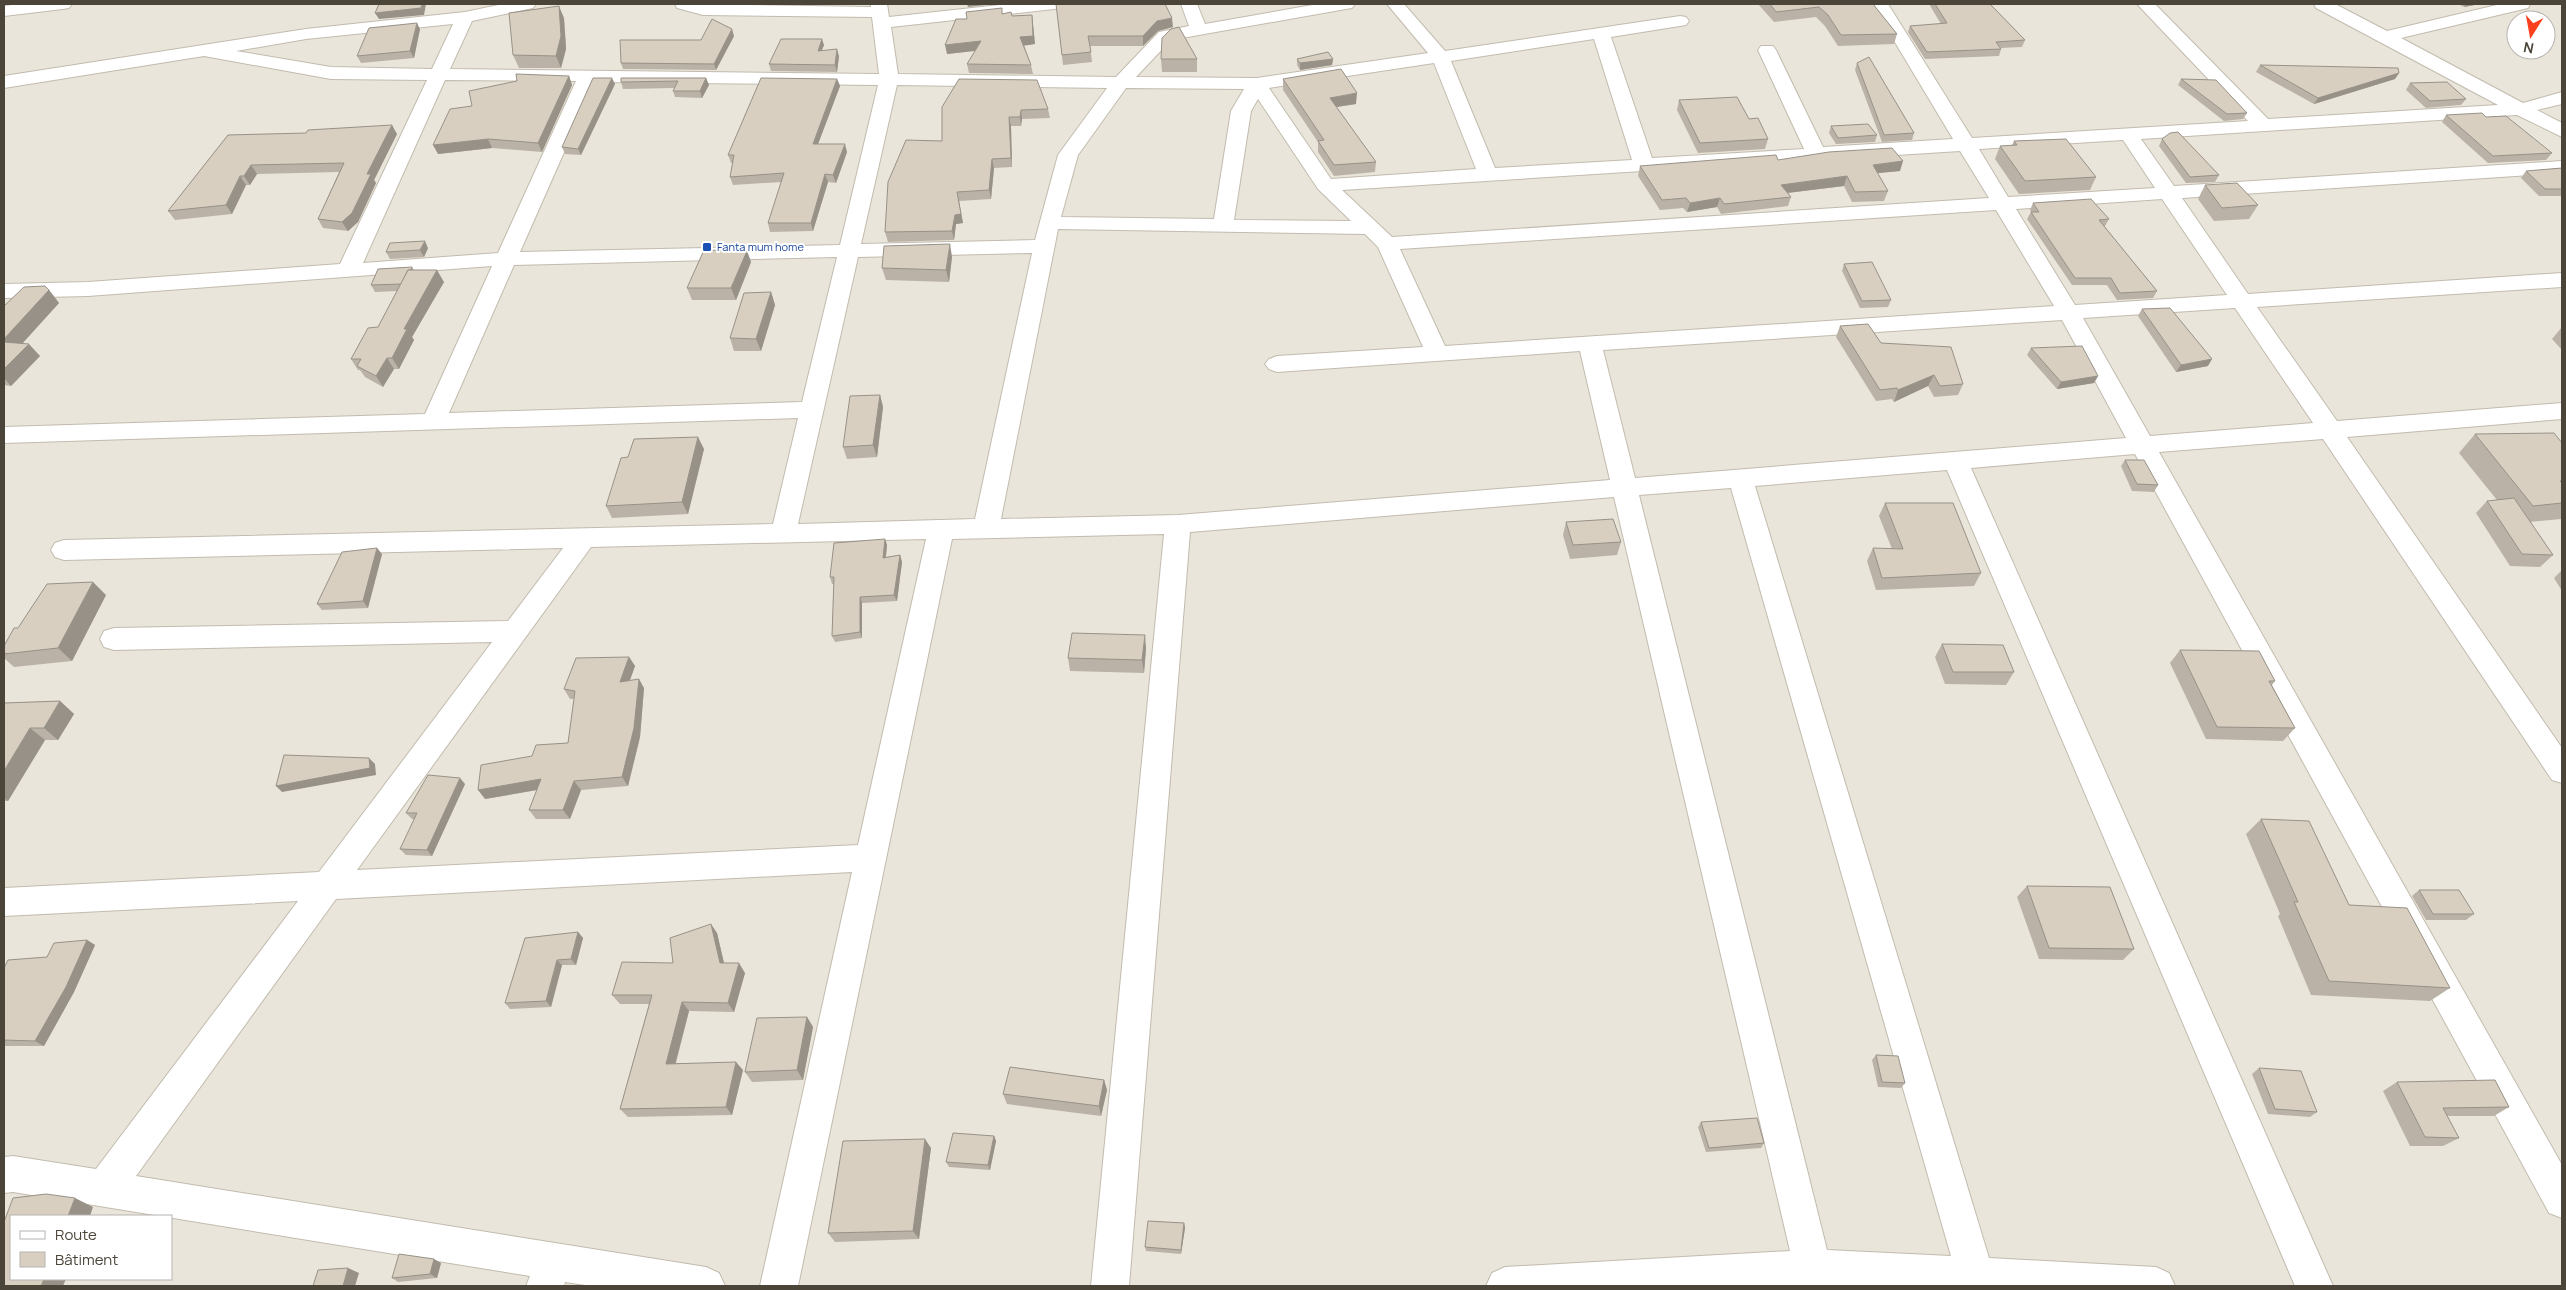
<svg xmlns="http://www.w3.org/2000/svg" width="2566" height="1290" viewBox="0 0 2566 1290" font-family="Manrope,sans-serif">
  <rect width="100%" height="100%" fill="#f6f3ec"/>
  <path fill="#eae5da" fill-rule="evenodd" d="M4,4H2562V1286H4ZM2516,20H2546V50H2516ZM11,1216H171V1279H11Z"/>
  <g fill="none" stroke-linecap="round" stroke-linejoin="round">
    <g stroke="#c2bbae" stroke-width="2">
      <g id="minor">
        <path d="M21,4H72L69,8L63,9L4,16V6Z"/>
        <path d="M503,4H536L533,8L472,21L450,69L879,74L872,17L703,15L677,8L675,4L871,7V4H887L889,17L1009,4H1063L1060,8L1054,9L891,27L898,74L1116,77L1159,32L1189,26L1181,4H1197L1205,24L1318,4H1355L1352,8L1346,9L1171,40L1136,77L1257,78L1428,53L1387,4H1404L1445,51L1680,16L1686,17L1689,21L1686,25L1611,37L1652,158L1804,149L1758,50L1761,46H1773L1776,50L1823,147L1953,139L1872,4H1888L1972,138L2248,121L2137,4H2155L2268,119L2498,105L2316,8L2314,4H2335L2387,31L2501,4H2530L2528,8L2401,38L2523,103L2562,92V104L2537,110L2562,123V137L2517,115L2141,139L2174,186L2562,161V173L2182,198L2248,294L2562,273V287L2257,307L2337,421L2562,403V419L2347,437L2562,748V783L2552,780L2323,439L2159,452L2562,1165V1218L2549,1213L2135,454L1971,468L2333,1286H2295L1947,470L1755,486L1989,1258L2156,1267L2169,1273L2175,1286H1486L1492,1273L1505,1267L1790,1251L1614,497L1190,532L1129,1286H1091L1164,534L952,539L798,1286H760L852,872L336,899L136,1176L706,1267L719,1273L725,1286H592L565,1282L564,1286H526L530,1276L13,1192L4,1193V1157L13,1156L96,1169L298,901L4,916V888L319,872L492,642L114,650L104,647L100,639L104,631L114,628L508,621L563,548L64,560L55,557L51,550L55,543L64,540L773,524L798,418L4,443V427L425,414L492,266L88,296L4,298V284L88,282L340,264L427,80L331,79L204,56L4,88V76L306,29L465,12ZM453,24L432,69L331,67L236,51L306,39ZM1594,39L1632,160L1495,168L1451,61ZM1434,63L1476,169L1331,179L1269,88ZM445,80L576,81L498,253L363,263ZM595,82L878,85L840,245L520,252ZM897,85L1107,88L1058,155L1035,240L861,244ZM1126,88L1244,89L1231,111L1214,219L1061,217L1078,155ZM1258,99L1318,189L1351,221L1234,220L1251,111ZM2123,140L2155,188L2008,197L1979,149ZM1960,151L1989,198L1392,237L1342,190ZM2162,199L2227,295L2075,305L2016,209ZM1996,210L2054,306L1445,346L1400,249ZM1058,229L1365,234L1378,247L1423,347L1277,356L1269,359L1265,364L1269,369L1277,372L1580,351L1610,480L1178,515L1001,519ZM1032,253L975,519L798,524L858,257ZM837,257L802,402L449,413L514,265ZM2235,308L2313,423L2150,436L2083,318ZM2062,320L2126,438L1635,478L1603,350ZM1731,488L1951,1256L1827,1250L1639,495ZM926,539L858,845L357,870L591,547Z"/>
      </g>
    </g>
    <use href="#minor" fill="#fff" fill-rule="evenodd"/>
  </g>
  <g fill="#bab2a6">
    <path d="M1056,4L1173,27L1158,31L1143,46H1090L1092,62L1063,65Z"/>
    <path d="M1758,4H1873L1897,34L1894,44L1838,46L1825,26L1816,17L1774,22Z"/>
    <path d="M1929,4H1990L2025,40L2022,47L2000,48L2001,49L1999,56L1925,59L1908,32L1910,26L1941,24Z"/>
    <path d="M2458,4H2480L2464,7Z"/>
    <path d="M1002,13L1012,16L1032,15L1035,44L1024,45L1031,65L1033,74L969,73L967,64L975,51L947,54L967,19Z"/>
    <path d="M564,18L566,49L561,68H519L513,55Z"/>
    <path d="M420,29L414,58L361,63L357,56Z"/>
    <path d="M734,36L716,70L623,69L621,63L701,40Z"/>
    <path d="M824,45L822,50L839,56L837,72L771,71L769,64Z"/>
    <path d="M1161,59H1197V72H1162Z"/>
    <path d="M1297,59H1333L1332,65L1300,70L1297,65Z"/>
    <path d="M1857,63L1914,133L1912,140L1882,142L1855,70Z"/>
    <path d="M2260,65L2399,73L2395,79L2314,104L2256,72Z"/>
    <path d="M569,76L572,85L542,152L492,148L438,154L472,106Z"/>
    <path d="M706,78L709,85L702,98L675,97L673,91L674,88L623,89L621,82Z"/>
    <path d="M837,79L840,86L818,144L847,152L836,183L828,182L813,231L770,232L768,223L782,182L733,185L730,177L733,163H731L728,155Z"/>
    <path d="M1283,79L1356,104L1336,107L1376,162L1375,172L1334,176L1318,152V142L1283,90Z"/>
    <path d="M2181,79L2247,113L2243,119L2224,121L2178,85Z"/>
    <path d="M2410,83L2466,99L2461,105L2426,108L2406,90Z"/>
    <path d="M615,84L581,155L565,154L562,147Z"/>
    <path d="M1679,100L1768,139L1765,149L1698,153L1677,110Z"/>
    <path d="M942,107L1048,109L1050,118L1022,119L1021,126H1011L1012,167L994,168L991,199L959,201L963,223L956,224L954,240L888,242L885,232L942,141Z"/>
    <path d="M2446,115L2486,117L2552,153L2546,160L2488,163L2442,122Z"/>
    <path d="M1831,126L1877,135L1875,142L1836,144L1829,133Z"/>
    <path d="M397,134L374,180L376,183L358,222L348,231L323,228L318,219L339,172L257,174L250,185H246L232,214L175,220L168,211L228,135Z"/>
    <path d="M2162,139L2219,175L2215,182L2186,183L2159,146Z"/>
    <path d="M2014,141L2096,177L2090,190L2019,194L1995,159L2000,146L2012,145Z"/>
    <path d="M1778,160L1900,171L1877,173L1888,191L1884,201L1852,202L1844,186L1788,193L1791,197L1788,206L1721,214L1717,207L1687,212L1683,208L1660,210L1638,176L1640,166Z"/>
    <path d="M2562,168V196H2539L2521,178L2526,171Z"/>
    <path d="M2205,185L2258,205L2249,219L2214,221L2198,199Z"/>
    <path d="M2033,203L2109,219L2105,226H2104L2157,291L2153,298L2117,300L2107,285H2072L2027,219L2031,212L2030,210Z"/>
    <path d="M428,248L424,257L390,259L386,252Z"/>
    <path d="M747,251L751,262L736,300H692L687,288Z"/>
    <path d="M952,257L949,282L886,280L882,268Z"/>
    <path d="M1844,264L1891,300L1888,307L1860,308L1842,271Z"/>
    <path d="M412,267L414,270L444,282L412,337L414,340L399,369H394L383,387L365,377L360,370H358L351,359L378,327L397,291L375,292L371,285Z"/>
    <path d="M49,290L59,303L22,343L40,356L11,386L4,385V306Z"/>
    <path d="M771,292L775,305L761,351H734L730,338Z"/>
    <path d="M2142,309L2208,366L2176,372L2138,316Z"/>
    <path d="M1840,326L1881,343L1963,384L1958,395L1934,397L1928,386L1894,402L1892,399L1876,401L1836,337Z"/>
    <path d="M2562,327V350L2552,339Z"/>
    <path d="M2031,348L2098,376L2094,383L2057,389L2027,355Z"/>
    <path d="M880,395L883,407L877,457L847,459L843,447Z"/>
    <path d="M2475,434L2562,443V518L2561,519L2530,522L2553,555L2540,567L2510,566L2476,513L2487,501L2497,500L2459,453Z"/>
    <path d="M704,449L688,514L612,518L606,506L628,457Z"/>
    <path d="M2125,460L2158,485L2154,492L2132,491L2121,466Z"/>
    <path d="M1885,503L1981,573L1974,586L1876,590L1867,561L1873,548L1892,549L1879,516Z"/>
    <path d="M1566,522L1621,542L1617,555L1570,559L1563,535Z"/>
    <path d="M885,539L887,545L886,557L900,555L902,562L897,601L862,603V638L835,642L832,636L834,584H832L830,577Z"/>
    <path d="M382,554L368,608L322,610L317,604Z"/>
    <path d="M2562,570V591L2554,578Z"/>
    <path d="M106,595L72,661L14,667L4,658V646L18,628Z"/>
    <path d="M1942,644L2014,672L2006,685L1945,684L1935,657Z"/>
    <path d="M1146,648L1144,673L1070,671L1068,658Z"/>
    <path d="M2180,650L2275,681L2272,685L2295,728L2283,741L2206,739L2170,663Z"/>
    <path d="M629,657L635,666L630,680L644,688L640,737L628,786L581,790L570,819H536L529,810L537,790L485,799L532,756L568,743L574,699H570L564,689Z"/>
    <path d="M60,701L74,714L58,740H45L8,801H4V703Z"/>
    <path d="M465,784L432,856L406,855L400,849L415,819H412L406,813Z"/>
    <path d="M2261,819L2349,905L2450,988L2430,1001L2311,995L2278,916L2280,914L2246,834Z"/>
    <path d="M2027,886L2134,949L2123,960L2039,959L2017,897Z"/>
    <path d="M2419,890L2474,914L2466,920H2426L2412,896Z"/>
    <path d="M578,932L583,938L576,965H562L551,1007L510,1009L505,1003Z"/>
    <path d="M717,933L724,963L745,973L734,1012L689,1011L676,1063L743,1070L732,1115L628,1117L620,1109L649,1004H620L612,995L673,963Z"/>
    <path d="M87,940L95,945L74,992L44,1046H4V968L47,957Z"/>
    <path d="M807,1017L813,1027L803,1080L752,1082L745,1072Z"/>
    <path d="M1876,1055L1905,1083L1901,1088L1878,1087L1872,1060Z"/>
    <path d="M2259,1068L2317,1112L2310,1117L2268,1114L2252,1074Z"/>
    <path d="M1104,1080L1107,1090L1101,1116L1007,1104L1003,1094Z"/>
    <path d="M2397,1082L2509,1107L2494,1116H2447L2459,1138L2443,1146H2410L2383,1091Z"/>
    <path d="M1701,1122L1764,1143L1761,1148L1706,1152L1698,1127Z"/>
    <path d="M994,1136L996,1141L990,1170L949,1167L946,1162Z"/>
    <path d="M931,1148L919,1239L835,1242L828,1233Z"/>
    <path d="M1184,1223L1185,1228L1181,1254L1146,1251L1145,1247Z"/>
    <path d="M441,1263L437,1278L398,1282L392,1278Z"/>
  </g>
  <g fill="#979187">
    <path d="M422,4H426L424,15L379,19L375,13Z"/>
    <path d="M967,4H994L968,7Z"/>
    <path d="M2466,4H2480L2464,7Z"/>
    <path d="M559,6L564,18L566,49L561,68L556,56Z"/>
    <path d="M1032,15L1035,44L1022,46L1020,37Z"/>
    <path d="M1172,18L1173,27L1158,31L1143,46V36L1157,21Z"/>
    <path d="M417,23L420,29L414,58L410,51Z"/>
    <path d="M732,29L734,36L716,70L714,64Z"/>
    <path d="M822,39L824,45L819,57L818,51Z"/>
    <path d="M981,41L982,50L947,54L945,45Z"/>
    <path d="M837,49L839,56L837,72L835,65Z"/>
    <path d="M1333,59L1332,65L1300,70V63Z"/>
    <path d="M2399,73L2395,79L2314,104L2318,98Z"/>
    <path d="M569,76L572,85L542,152L538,143Z"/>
    <path d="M612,78L615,84L581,155L578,149Z"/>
    <path d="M706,78L709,85L702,98L700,91Z"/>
    <path d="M837,79L840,86L815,152L813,144Z"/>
    <path d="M1357,93L1356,104L1330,108V98Z"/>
    <path d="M1021,110L1022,119L1021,126L1020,117Z"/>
    <path d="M1009,117L1011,126L1012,167L1011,158Z"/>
    <path d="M392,125L397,134L374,180L376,183L358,222L348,231L342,222Z"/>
    <path d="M488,139L492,148L438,154L433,145Z"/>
    <path d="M845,144L847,152L836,183L833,175Z"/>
    <path d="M992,159L994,168L991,199L989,190Z"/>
    <path d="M1903,161L1900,171L1869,174L1873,165Z"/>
    <path d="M251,165L257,174L250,185L244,176Z"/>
    <path d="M825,174L828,182L813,231L811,223Z"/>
    <path d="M240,176L246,185L232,214L226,205Z"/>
    <path d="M1847,176L1844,186L1778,194L1781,185Z"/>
    <path d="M957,192L963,223L956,224L954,240L952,231Z"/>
    <path d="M1720,198L1717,207L1687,212L1690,203Z"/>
    <path d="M425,241L428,248L424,257L420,250Z"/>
    <path d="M950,244L952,257L949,282L946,270Z"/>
    <path d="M747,251L751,262L736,300L731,288Z"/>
    <path d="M437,270L444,282L412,337L414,340L399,369L392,358L404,329Z"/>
    <path d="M49,290L59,303L12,355L4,345V339Z"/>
    <path d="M771,292L775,305L761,351L756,339Z"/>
    <path d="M29,344L40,356L11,386L4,378V369Z"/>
    <path d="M387,358L394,369L383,387L376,376Z"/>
    <path d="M2212,359L2208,366L2176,372L2181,365Z"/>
    <path d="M1934,375L1928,386L1894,402L1898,390Z"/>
    <path d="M2098,376L2094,383L2057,389L2061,382Z"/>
    <path d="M880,395L883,407L877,457L873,445Z"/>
    <path d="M698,437L704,449L688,514L682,502Z"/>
    <path d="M885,539L887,545L885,564L883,558Z"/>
    <path d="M377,548L382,554L368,608L363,601Z"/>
    <path d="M900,555L902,562L897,601L894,595Z"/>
    <path d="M93,582L106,595L72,661L58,648Z"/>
    <path d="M860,597L862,603V638L860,632Z"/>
    <path d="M1145,635L1146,648L1144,673L1142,660Z"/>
    <path d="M629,657L635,666L626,691L620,682Z"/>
    <path d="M639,679L644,688L640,737L628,786L622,777Z"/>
    <path d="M60,701L74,714L58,740L44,728Z"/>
    <path d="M30,728L45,740L8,801L4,798V771Z"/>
    <path d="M369,758L375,764L376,775L282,792L276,786Z"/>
    <path d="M460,778L465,784L432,856L427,850Z"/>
    <path d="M541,779L548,788L485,799L478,790Z"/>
    <path d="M574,781L581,790L570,819L563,810Z"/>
    <path d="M711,924L717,933L726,972L720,963Z"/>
    <path d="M578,932L583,938L576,965L571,959Z"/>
    <path d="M87,940L95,945L74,992L44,1046L35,1041Z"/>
    <path d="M557,960L562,965L551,1007L546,1001Z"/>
    <path d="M739,963L745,973L734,1012L728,1003Z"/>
    <path d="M682,1002L689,1011L673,1072L666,1064Z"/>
    <path d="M807,1017L813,1027L803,1080L797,1070Z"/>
    <path d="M736,1062L743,1070L732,1115L726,1107Z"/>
    <path d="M1104,1080L1107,1090L1101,1116L1099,1106Z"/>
    <path d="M994,1136L996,1141L990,1170L988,1165Z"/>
    <path d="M925,1139L931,1148L919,1239L913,1231Z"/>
    <path d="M75,1198L93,1207L90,1216H68Z"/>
    <path d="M1184,1223L1185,1228L1181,1254V1250Z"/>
    <path d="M434,1259L441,1263L437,1278L430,1274Z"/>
    <path d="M348,1268L359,1273L355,1286H343Z"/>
    <path d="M44,1279H66L63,1286H41Z"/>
  </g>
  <g fill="#d8cfc1" stroke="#979187">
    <path d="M379,4H422L421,8L375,13Z"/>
    <path d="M1056,4H1165L1172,18L1157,21L1143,36H1088L1091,52L1062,55Z"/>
    <path d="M1770,4H1873L1897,34L1841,35L1828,15L1819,7L1776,12Z"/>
    <path d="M1935,4H1990L2025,40L1996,42L2001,49L1927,52L1910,26L1947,23Z"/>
    <path d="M559,6L561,36L556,56L513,55L509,13Z"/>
    <path d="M1002,8V14L1011,12L1012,16L1032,15L1033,36L1020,37L1031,65L967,64L981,41L945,45L956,19H967L966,12Z"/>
    <path d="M712,19L732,29L714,64L621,63L620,40H701Z"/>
    <path d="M417,23L410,51L357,56L369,28Z"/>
    <path d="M1179,27L1197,59H1161L1162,38L1171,29Z"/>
    <path d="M781,39H822L818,51L837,49L835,65L769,64Z"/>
    <path d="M1328,52L1333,59L1300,63L1297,59Z"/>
    <path d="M1869,57L1914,133L1884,135L1857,63Z"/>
    <path d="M2260,65L2398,68L2399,73L2318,98Z"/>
    <path d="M1341,69L1357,93L1330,98L1376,162L1334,165L1318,141L1324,140L1283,79Z"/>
    <path d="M516,74L569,76L538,143L488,139L433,145L450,109L472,106L469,91L517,81Z"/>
    <path d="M593,78H612L578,149L562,147Z"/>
    <path d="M621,78H706L700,91H673L678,81L621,82Z"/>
    <path d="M761,78L837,79L813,144H845L833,175L825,174L811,223H768L784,173L730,177L734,155H728Z"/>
    <path d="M959,79L1037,80L1048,109L1021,110L1020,117H1009L1011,158L992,159L989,190L957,192L961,214L955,215L952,231L885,232L888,182L906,140L942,141V107Z"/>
    <path d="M2181,79L2216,80L2247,113L2227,114Z"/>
    <path d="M2447,82L2466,99L2430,101L2410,83Z"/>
    <path d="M1737,97L1749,119L1758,118L1768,139L1700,143L1679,100Z"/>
    <path d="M2482,113L2486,117L2506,116L2552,153L2493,156L2446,115Z"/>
    <path d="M1868,124L1877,135L1838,138L1831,126Z"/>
    <path d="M392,125L367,174H371L352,213L342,222L318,219L344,163L251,165L244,176H240L226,205L168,211L228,135L306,133L308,130Z"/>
    <path d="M2178,132L2219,175L2190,177L2162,139L2170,133Z"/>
    <path d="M2066,139L2096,177L2025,181L2000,146L2017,145L2014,141Z"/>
    <path d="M1892,148L1903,161L1873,165L1888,191L1855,192L1847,176L1781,185L1791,197L1724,204L1720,198L1690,203L1686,198L1662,200L1640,166L1776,155L1778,160L1829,152Z"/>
    <path d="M2562,168V189H2545L2526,171Z"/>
    <path d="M2237,183L2258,205L2222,208L2205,185Z"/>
    <path d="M2091,199L2109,219L2099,220L2157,291L2120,293L2111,278H2075L2031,212H2039L2033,203Z"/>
    <path d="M425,241L420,250L386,252L390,243Z"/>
    <path d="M950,244L946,270L882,268L884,246Z"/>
    <path d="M704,250L747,251L731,288H687Z"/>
    <path d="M1872,262L1891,300L1862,301L1844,264Z"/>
    <path d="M412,267L411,270H408L401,284L371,285L378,269Z"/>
    <path d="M408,270H437L404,329H407L392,358H387L376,376L357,366L361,359H351L368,328L378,327Z"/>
    <path d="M45,286L49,290L4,339V306L24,287Z"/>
    <path d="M771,292L756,339L730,338L744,293Z"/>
    <path d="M2170,308L2212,359L2181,365L2142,309Z"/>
    <path d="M1868,324L1881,343L1951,347L1963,384L1940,386L1934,375L1898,390L1897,388L1880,390L1840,326Z"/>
    <path d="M4,342L29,344L4,369Z"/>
    <path d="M2082,346L2098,376L2061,382L2031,348Z"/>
    <path d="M880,395L873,445L843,447L850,396Z"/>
    <path d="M2554,433L2562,443V481H2560L2562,483V503L2533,506L2475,434Z"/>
    <path d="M698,437L682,502L606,506L621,458L628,457L634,439Z"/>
    <path d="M2125,460H2144L2158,485L2137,484Z"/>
    <path d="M2514,498L2553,555L2522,554L2487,501Z"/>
    <path d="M1885,503H1953L1981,573L1882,578L1873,548L1903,549Z"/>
    <path d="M1613,519L1621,542L1573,545L1566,522Z"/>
    <path d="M885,539L883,558L900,555L894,595L860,597V632L832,636L834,577H830L834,543Z"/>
    <path d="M377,548L363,601L317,604L342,552Z"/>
    <path d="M93,582L58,648L4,654V646L14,628H18L47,584Z"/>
    <path d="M1072,633L1145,635L1142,660L1068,658Z"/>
    <path d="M1942,644L2003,645L2014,672H1953Z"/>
    <path d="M2180,650L2259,651L2275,681H2269L2295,728L2217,727Z"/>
    <path d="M629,657L620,682L639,679L634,728L622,777L574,781L563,810H529L541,779L478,790L481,765L532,756L536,745L568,743L575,691L564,689L576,658Z"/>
    <path d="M60,701L44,728H30L4,771V703Z"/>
    <path d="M284,755L369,758L370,768L276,786Z"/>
    <path d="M428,775L460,778L427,850L400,849L417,813H406Z"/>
    <path d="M2261,819L2309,821L2349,905L2407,908L2450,988L2329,981L2294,902H2298Z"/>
    <path d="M2027,886L2110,887L2134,949L2049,948Z"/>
    <path d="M2419,890H2459L2474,914H2433Z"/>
    <path d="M711,924L720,963H739L728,1003L682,1002L666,1064L736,1062L726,1107L620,1109L652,995H612L622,962L673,963L670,938Z"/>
    <path d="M578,932L571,959L557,960L546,1001L505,1003L525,938Z"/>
    <path d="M87,940L66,987L35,1041L4,1040V968L8,960L47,957L54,943Z"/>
    <path d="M807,1017L797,1070L745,1072L757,1018Z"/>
    <path d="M1876,1055L1898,1056L1905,1083L1882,1082Z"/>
    <path d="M1010,1067L1104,1080L1099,1106L1003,1094Z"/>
    <path d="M2259,1068L2301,1071L2317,1112L2275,1109Z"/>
    <path d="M2495,1080L2509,1107L2443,1108L2459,1138L2425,1137L2397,1082Z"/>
    <path d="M1757,1118L1764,1143L1709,1148L1701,1122Z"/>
    <path d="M953,1133L994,1136L988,1165L946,1162Z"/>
    <path d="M925,1139L913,1231L828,1233L843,1141Z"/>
    <path d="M46,1194L75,1198L68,1216H11V1279H44L41,1286H4V1222L13,1198Z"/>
    <path d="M1148,1221L1184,1223L1181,1250L1145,1247Z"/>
    <path d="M399,1254L434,1259L430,1274L392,1278Z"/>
    <path d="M348,1268L343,1286H313L318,1270Z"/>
  </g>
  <rect fill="#1a4fb4" stroke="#fff" stroke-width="2" x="702" y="242" width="10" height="10" rx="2.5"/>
  <g text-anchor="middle" stroke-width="4" stroke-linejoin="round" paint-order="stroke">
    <g font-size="11" fill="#164399" stroke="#fff" text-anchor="start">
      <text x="717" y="251">Fanta mum home</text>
    </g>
  </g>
  <rect width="2566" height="1290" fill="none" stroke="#4b4439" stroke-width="10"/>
  <rect x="10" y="1215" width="162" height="65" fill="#ffffff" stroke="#b7b4b0"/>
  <rect x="20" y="1231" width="25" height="8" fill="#ffffff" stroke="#b7b4b0"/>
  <text x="55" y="1240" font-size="15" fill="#4b4439">Route</text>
  <rect x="20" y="1252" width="25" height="15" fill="#d8cfc1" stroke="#b7b4b0"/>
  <text x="55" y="1265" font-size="15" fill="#4b4439">Bâtiment</text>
  <g transform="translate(2531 35) rotate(191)"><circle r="24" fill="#ffffff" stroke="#b7b4b0"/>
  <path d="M0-4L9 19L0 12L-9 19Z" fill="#fc3f1d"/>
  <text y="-8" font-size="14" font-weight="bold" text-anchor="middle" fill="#4b4439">N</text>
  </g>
</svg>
